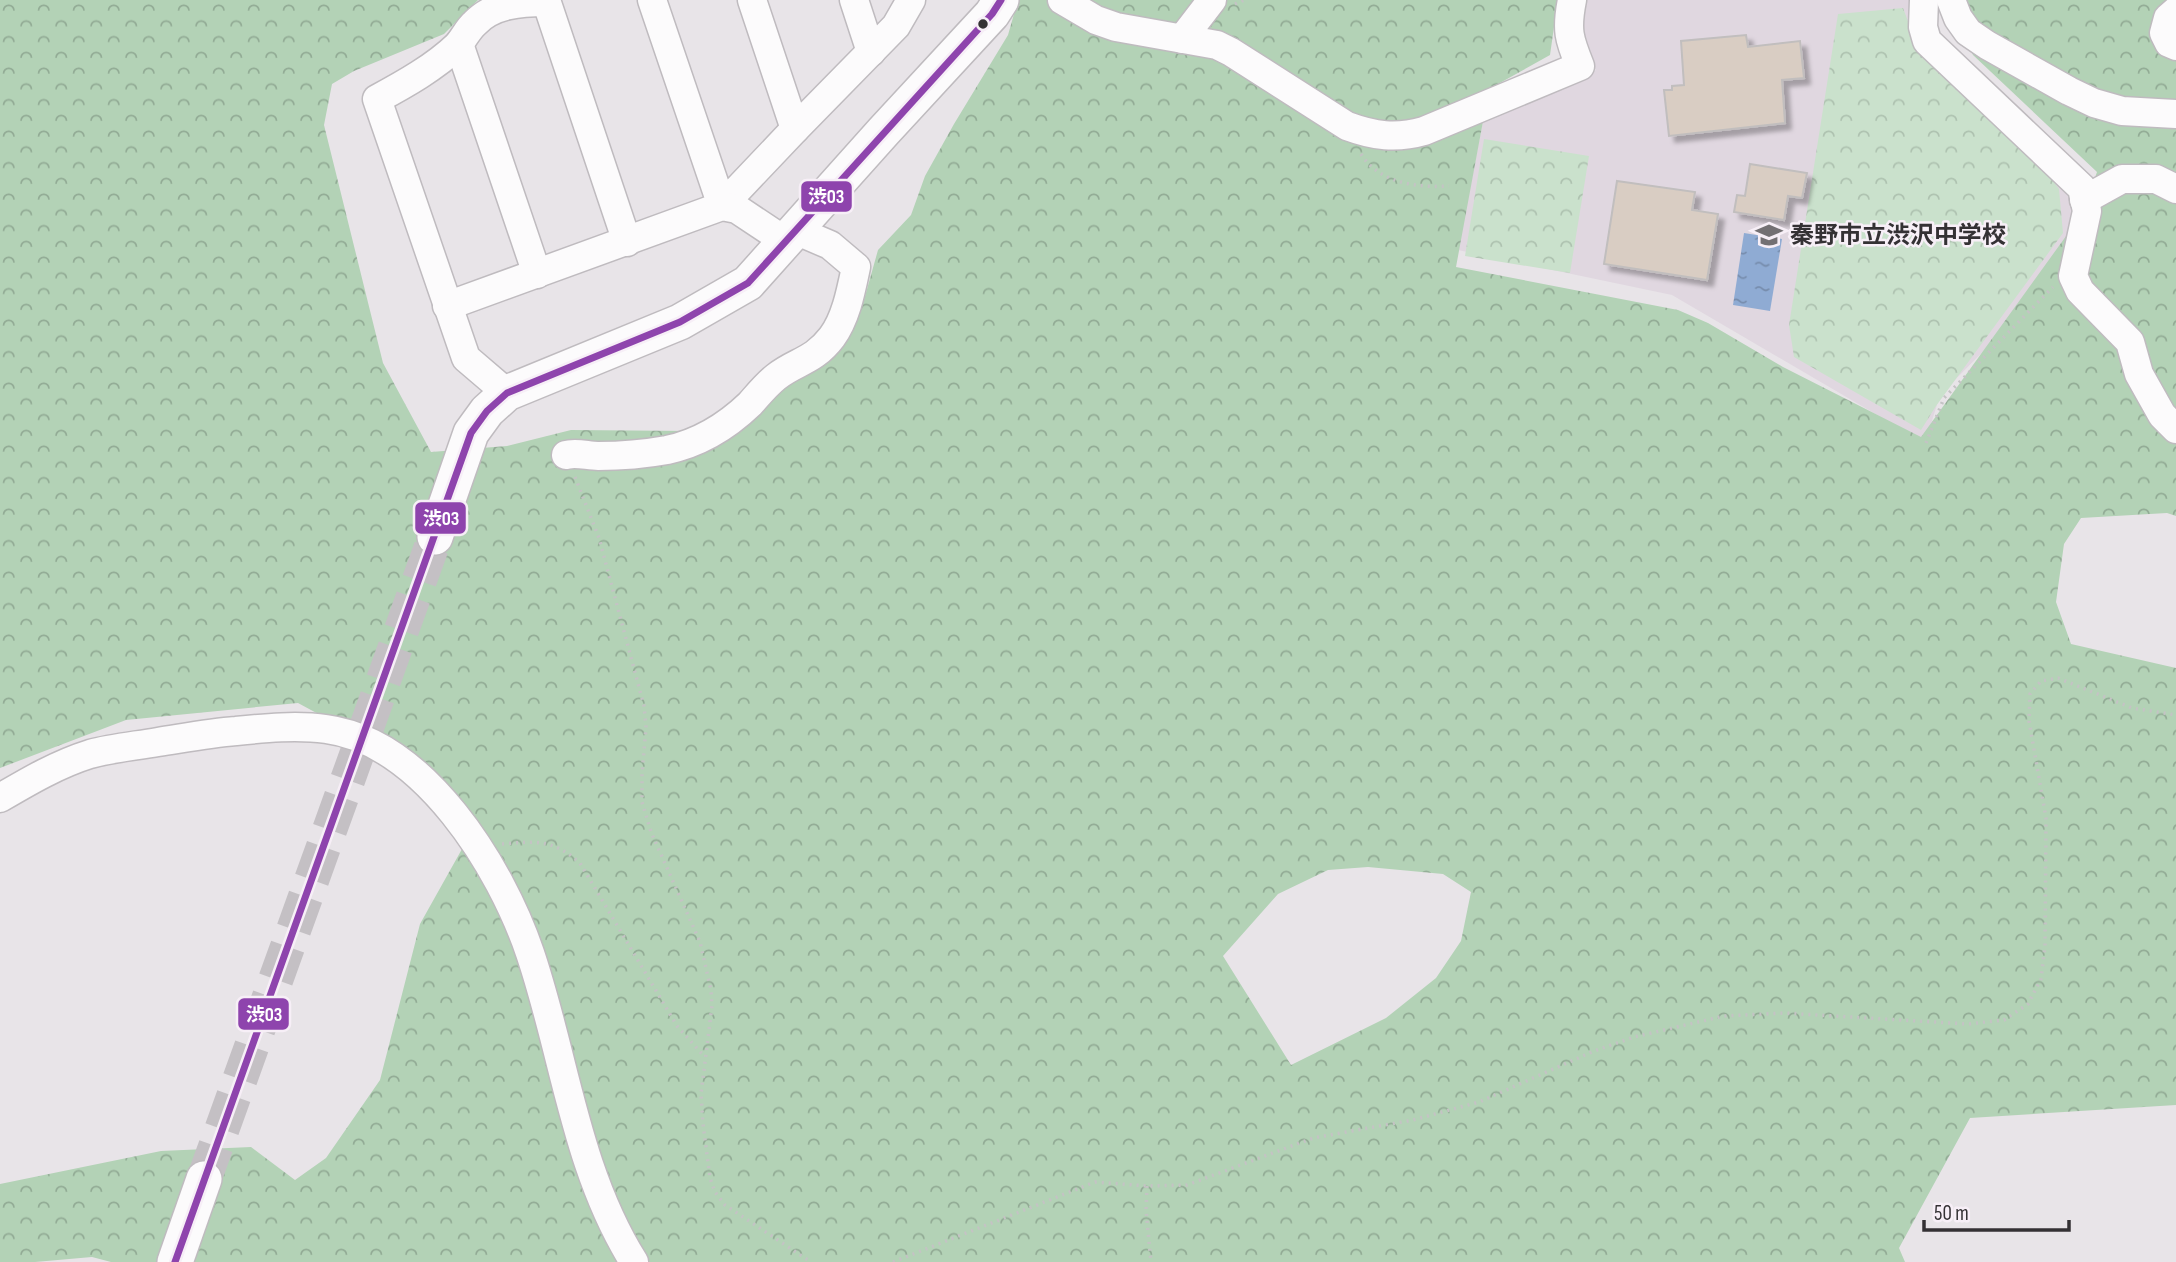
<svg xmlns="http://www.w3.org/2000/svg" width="2176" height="1262" viewBox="0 0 2176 1262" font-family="'Sofia Sans Condensed','Noto Sans JP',sans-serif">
  <defs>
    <pattern id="forest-crowns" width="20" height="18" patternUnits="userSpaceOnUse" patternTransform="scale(1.75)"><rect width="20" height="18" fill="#b3d2b6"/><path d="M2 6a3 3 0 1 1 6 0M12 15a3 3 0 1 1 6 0" fill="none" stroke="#92ab95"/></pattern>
    <pattern id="park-crowns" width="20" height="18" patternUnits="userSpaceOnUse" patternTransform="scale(1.75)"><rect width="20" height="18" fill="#cae1cc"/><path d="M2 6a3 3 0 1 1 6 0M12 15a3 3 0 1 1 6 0" fill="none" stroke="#aec2b0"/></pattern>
    <pattern id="water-ripples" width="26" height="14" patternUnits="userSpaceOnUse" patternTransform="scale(1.75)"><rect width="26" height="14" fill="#8fabd3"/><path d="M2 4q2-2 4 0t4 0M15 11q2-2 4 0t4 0" fill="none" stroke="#768cac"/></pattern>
    <filter id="shadow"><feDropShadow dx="6" dy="6" stdDeviation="2" flood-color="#0004"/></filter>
  </defs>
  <rect width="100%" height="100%" fill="#e8e4e8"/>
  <path fill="#e0d7e0" d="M1579,0H1918L1919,32L2079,196L2081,220L2046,288L1940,395L1925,443L1672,295L1458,250L1484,116L1596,70L1575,36Z"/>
  <path fill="url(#forest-crowns)" fill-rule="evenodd" d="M0,0H478L444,34L354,71L332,84L324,125L383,363L431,452L507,446L571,430L693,431L830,357L864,300L878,250L911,215L925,176L954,124L1008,35L1018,0H1561L1555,20L1550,55L1489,89L1456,267L1678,310L1708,323L1783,367L1921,437L2082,214L2097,172L1973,55L1946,0H2176V516L2167,513L2081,518L2064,544L2056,602L2071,644L2176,668V1105L1970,1118L1899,1248L1905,1262H111L92,1257L35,1262H0V1184L161,1151L251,1147L295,1180L326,1158L380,1080L420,924L462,849L448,784L298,703L126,720L0,768ZM1368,867L1443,874L1471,892L1461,941L1436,978L1386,1018L1291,1065L1223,956L1278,894L1328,870Z"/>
  <g fill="url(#park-crowns)">
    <path d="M1903,8L1920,53L2044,169L2059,189L2063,233L1936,406L1921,430L1794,357L1789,325L1838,14Z"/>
    <path d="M1484,139L1589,156L1570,273L1465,256Z"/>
  </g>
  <path fill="url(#water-ripples)" d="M1744,233L1782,239L1770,311L1733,305Z"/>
  <g fill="#d9cdc3" stroke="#c1bebe" stroke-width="2" filter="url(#shadow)">
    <path d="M1746,35L1748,47L1800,41L1804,78L1782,80L1785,123L1669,136L1664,90H1672V86L1684,85L1681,41Z"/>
    <path d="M1750,164L1807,173L1802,198L1788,196L1784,220L1734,212L1737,195L1745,196Z"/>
    <path d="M1617,181L1695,192L1692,210L1718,214L1707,280L1604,264Z"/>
  </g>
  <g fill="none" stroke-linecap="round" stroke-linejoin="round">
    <path stroke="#c4c0c4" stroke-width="35" stroke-dasharray="35 18" stroke-linecap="butt" d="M204,1179L435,537"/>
    <g stroke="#bfbbbf" stroke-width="31">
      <g id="minor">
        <path d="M546,0L627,242"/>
        <path d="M652,0L722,206L795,129L896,26L911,0"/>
        <path d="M752,0L795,129"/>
        <path d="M854,0L871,52"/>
        <path d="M1062,0L1096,20L1116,27L1217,45L1231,52L1347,126C1374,136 1396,139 1424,131L1580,66C1569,39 1566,30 1572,0"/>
        <path d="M1924,0L1923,27L1927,41L2082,188L2087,211L2073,276L2080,291L2130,342L2139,374L2162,415L2176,429"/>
        <path d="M1951,0L1958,18L1968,32L1987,45L2069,91L2094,103L2122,111L2176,114"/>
        <path d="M2176,11L2168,18L2164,33L2169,43L2176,46"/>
        <path d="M1182,39L1212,0"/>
        <path d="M459,44L537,274"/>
        <path d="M2084,200L2122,179H2156L2176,189"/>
        <path d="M447,306L722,206L737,209L785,241"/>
        <path d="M507,393L466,358L377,99C405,84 435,67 458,45C464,38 468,29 475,23C493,4 521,2 546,2"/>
        <path d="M566,455C576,452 588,456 598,456C621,456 645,454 667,450C700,443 726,427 750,404C758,395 766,385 776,377C796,361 813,362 832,337C846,318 851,291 856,267L830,245L795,230"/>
        <path d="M0,798C29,781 58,764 90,754C112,748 135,746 158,742C184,738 210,733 236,731C265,728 297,725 326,729C424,742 501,867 530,953C565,1056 575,1168 634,1262"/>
      </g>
    </g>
    <g stroke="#bfbbbf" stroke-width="38">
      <g id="major">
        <path d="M435,537L471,433L487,411L507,393L680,322L748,283L883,132L992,14L1001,0"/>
        <path d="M175,1262L204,1179"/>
      </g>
    </g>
    <g stroke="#c4c3c4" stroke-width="3.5" stroke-dasharray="2 5" stroke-linecap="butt">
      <path d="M1235,4L1244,0"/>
      <path d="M1361,154C1379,183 1417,188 1449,186"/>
      <path d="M1926,443L1944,398L2053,287"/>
      <path d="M575,477L599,538L644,706L646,727L642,774V802L651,832L700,942L711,990L712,1006L701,1094L703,1124L710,1178L715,1192L725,1205L811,1262"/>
      <path d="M502,844C536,841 553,839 580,863L677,1026L704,1056"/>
      <path d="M1147,1186L1146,1210L1151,1262"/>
      <path d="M893,1262L1095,1182L1147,1186L1187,1185L1313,1138L1413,1120L1479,1102L1594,1051L1634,1037L1724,1016L1784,1013L1968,1024L2004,1020L2028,1004L2041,979L2045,946L2046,818L2029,721L2030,694L2041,681L2058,678L2132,708L2176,715"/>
    </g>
    <use href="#minor" stroke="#fcfbfc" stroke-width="28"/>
    <use href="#major" stroke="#fcfbfc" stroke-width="35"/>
    <g stroke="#f7eff7" stroke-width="12">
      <path id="bus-1" d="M175,1262L471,433L487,411L507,393L680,322L748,283L992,14L1001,0"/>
    </g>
    <use href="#bus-1" stroke="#8e44ad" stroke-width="7"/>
  </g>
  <defs>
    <g id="school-bare" transform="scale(2.1)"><path d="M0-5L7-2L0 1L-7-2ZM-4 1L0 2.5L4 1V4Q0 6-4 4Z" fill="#737073" stroke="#f7eff7" stroke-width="2.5" paint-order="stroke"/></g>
  </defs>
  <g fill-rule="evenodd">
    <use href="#school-bare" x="1769" y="235"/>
  </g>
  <circle fill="#343134" stroke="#f7eff7" stroke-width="2.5" cx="983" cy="24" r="6"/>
  <g text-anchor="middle" stroke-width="5" stroke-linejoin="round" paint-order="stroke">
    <g font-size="24" font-weight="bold" fill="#343134" stroke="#f7eff7" text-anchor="start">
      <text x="1790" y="243">秦野市立渋沢中学校</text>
    </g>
  </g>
  <g stroke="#f7eff7" stroke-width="2.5">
    <rect x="800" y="180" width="53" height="33" rx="7" fill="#8e44ad"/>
    <rect x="414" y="501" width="53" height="34" rx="7" fill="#8e44ad"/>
    <rect x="237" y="997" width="53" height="34" rx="7" fill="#8e44ad"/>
  </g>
  <g font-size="19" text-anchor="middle" font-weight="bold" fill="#fff">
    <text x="826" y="203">渋03</text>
    <text x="441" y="525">渋03</text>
    <text x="264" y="1021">渋03</text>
  </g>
  <path d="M1924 1220v10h145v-10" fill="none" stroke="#343134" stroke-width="3.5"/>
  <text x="1934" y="1220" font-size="21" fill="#343134" stroke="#f7eff7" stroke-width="5" paint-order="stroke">50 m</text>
</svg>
